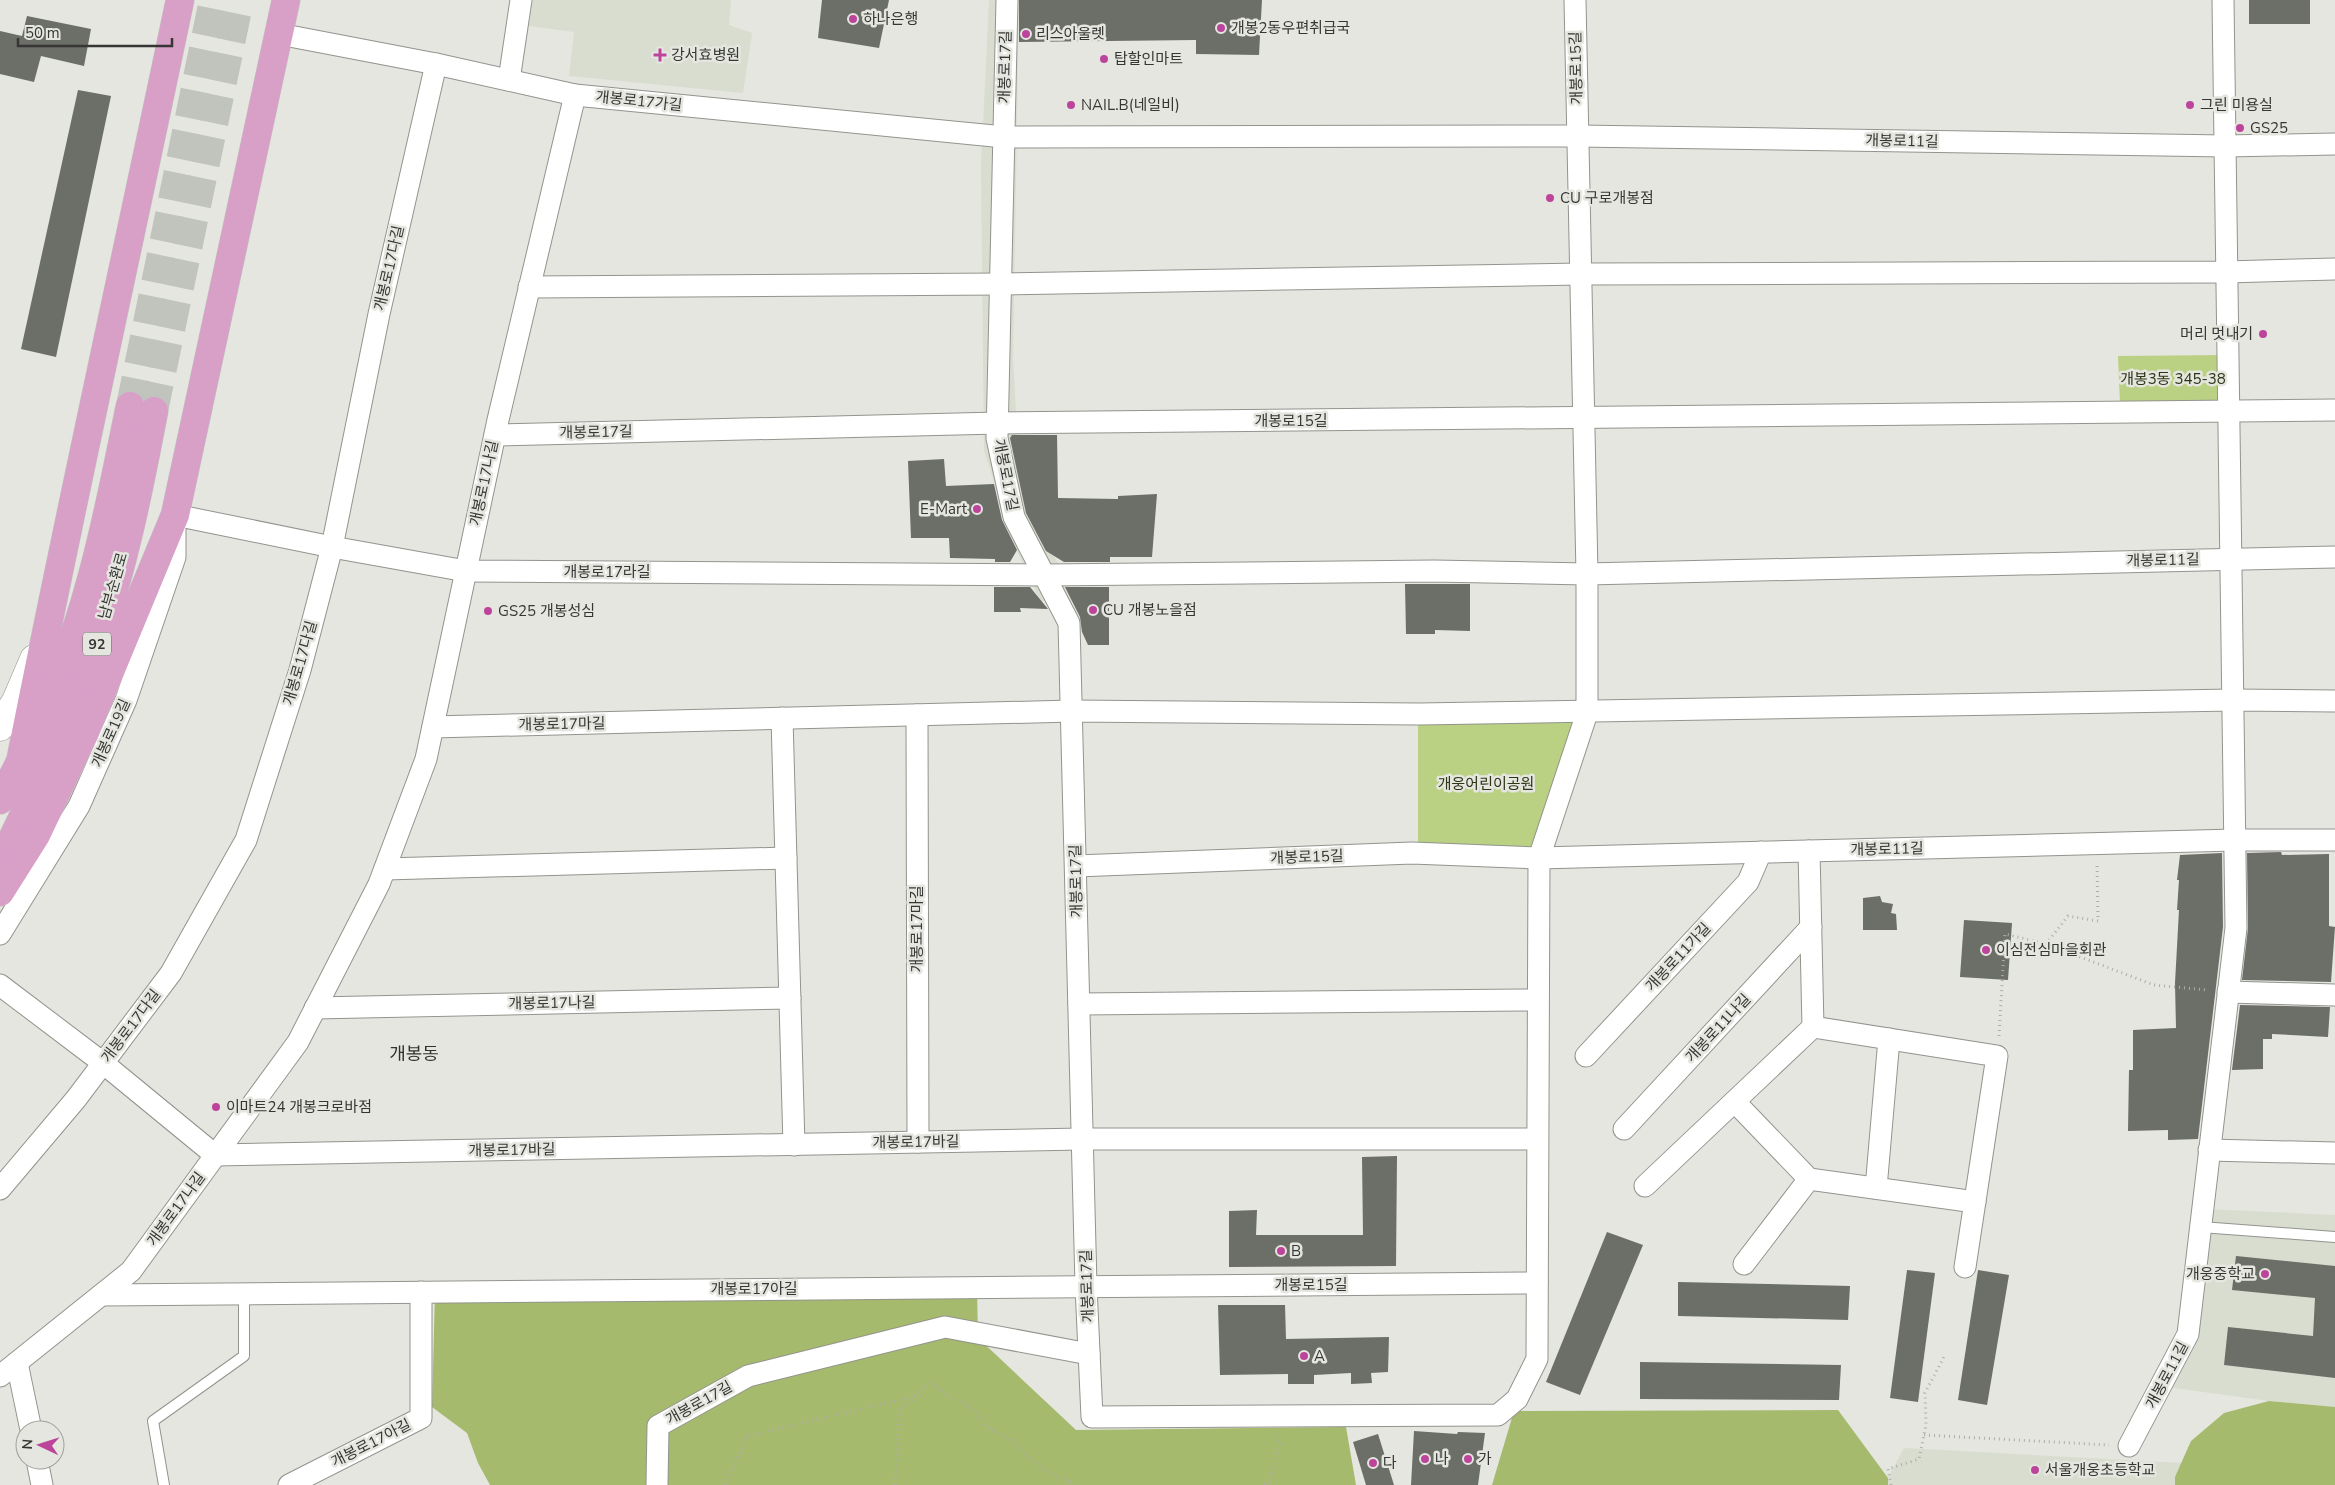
<svg xmlns="http://www.w3.org/2000/svg" width="2335" height="1485" viewBox="0 0 2335 1485" font-family="'Nunito Sans','Noto Sans KR',sans-serif">
  <rect width="100%" height="100%" fill="#e4e6df"/>
  <g fill="#d9ddcf">
    <path d="M533,0H731L729,25L752,33L743,93L569,76L574,32L529,26Z"/>
    <path d="M989,0H1019L1013,358L1020,485L1076,601H1042L1037,594L1017,551L984,451L981,167Z"/>
    <path d="M2203,1209L2335,1215V1407L2269,1401L2160,1386L2188,1334Z"/>
    <path d="M1904,1448L2182,1463L2175,1477V1485H1888V1478Z"/>
  </g>
  <g fill="#bad083">
    <path d="M2227,355L2228,402L2120,404L2118,356Z"/>
    <path d="M1579,717L1532,852L1418,847V720Z"/>
  </g>
  <g fill="#a5ba6d">
    <path d="M977,1287L978,1338L1076,1430L1346,1427L1356,1485H490L478,1463L467,1433L432,1407L435,1292Z"/>
    <path d="M2269,1401L2335,1407V1485H2175V1477L2191,1441L2224,1413Z"/>
    <path d="M1838,1410L1888,1478V1485H1492L1514,1411Z"/>
  </g>
  <g fill="#6c6e68">
    <path d="M822,0H889L879,48L818,38Z"/>
    <path d="M1019,0H1262L1259,55L1196,54V40L1019,42Z"/>
    <rect x="2249" y="0" width="61" height="24"/>
    <path d="M27,16L91,29L84,66L41,56L34,82L0,74V31L22,36Z"/>
    <path d="M78,90L111,96L56,357L21,349Z"/>
    <path d="M1012,435H1057L1058,498L1118,499V496L1157,494L1152,557H1110V562H1064L1046,551L1026,513L1010,438Z"/>
    <path d="M944,459L946,486L994,484L1002,520L1017,550L1010,562H995V559L950,558L949,538H911L908,461Z"/>
    <path d="M1405,584H1470V631L1435,630V634H1406Z"/>
    <path d="M994,587H1030L1048,609L1020,608L1021,612H994Z"/>
    <path d="M1065,587H1109V645H1088L1082,632L1080,617Z"/>
    <path d="M2281,852L2282,855L2329,854V926L2335,927L2331,982L2242,980L2248,928L2247,853Z"/>
    <path d="M2222,853L2223,927L2198,1139L2168,1140V1130L2128,1131L2129,1070H2133V1030L2176,1028L2175,983L2179,910H2177L2179,880H2177L2180,855Z"/>
    <path d="M1880,896L1882,902L1893,904L1891,913L1896,914L1897,930H1863V898Z"/>
    <path d="M1964,920L2012,923L2008,980L1960,977Z"/>
    <path d="M2240,1005L2330,1007L2328,1037L2272,1034V1039H2263V1069L2232,1070Z"/>
    <path d="M1397,1156L1396,1266L1229,1267V1211L1257,1210L1256,1235H1363L1362,1157Z"/>
    <path d="M1607,1232L1643,1245L1580,1395L1546,1382Z"/>
    <path d="M2236,1256L2335,1266V1378L2224,1365L2228,1327L2313,1336L2315,1298L2232,1290Z"/>
    <path d="M1907,1270L1935,1273L1918,1402L1890,1398Z"/>
    <path d="M1978,1270L2009,1275L1987,1405L1958,1400Z"/>
    <path d="M1678,1282L1850,1286L1848,1320L1678,1316Z"/>
    <path d="M1218,1305H1285L1286,1339L1389,1337L1388,1372L1371,1373L1372,1383L1351,1384V1373L1314,1375V1384H1288V1374L1220,1375Z"/>
    <path d="M1640,1362L1841,1365L1839,1400L1640,1399Z"/>
    <path d="M1414,1431L1457,1434L1458,1432L1485,1433L1478,1485H1411Z"/>
    <path d="M1378,1434L1394,1485H1366L1353,1442Z"/>
  </g>
  <g fill="none" stroke-linecap="round" stroke-linejoin="round">
    <g stroke="#c1c3bd" stroke-width="28" stroke-dasharray="28 14" stroke-linecap="butt">
      <path d="M130,406L213,0"/>
      <path d="M154,411L240,0"/>
    </g>
    <g stroke="#92948e" stroke-width="12">
      <g id="service">
        <path d="M2201,1227L2335,1237"/>
        <path d="M164,1485L153,1421L244,1356V1293"/>
      </g>
    </g>
    <g stroke="#92948e" stroke-width="23">
      <g id="minor">
        <path d="M1007,0L997,438L1014,517L1069,623L1086,1286L1092,1417L1498,1415L1517,1399L1537,1359L1539,858L1587,713V574L1575,0"/>
        <path d="M279,34L436,64L575,95L1004,137L1578,136L2226,146L2335,144"/>
        <path d="M509,80L521,0"/>
        <path d="M529,287L1001,284L1581,274L2226,272L2335,269"/>
        <path d="M495,435L998,423L2335,410"/>
        <path d="M917,715L918,1142"/>
        <path d="M782,718L794,1145"/>
        <path d="M433,727L1072,711L1419,714L2232,700L2335,701"/>
        <path d="M1809,851L1813,1027L1997,1056L1965,1267"/>
        <path d="M1076,866L1412,853L1539,858L2235,840H2335"/>
        <path d="M385,869L786,858"/>
        <path d="M0,934L79,806L126,700L175,557V515L332,547L466,571L1044,575L1434,571L1587,574L2335,557"/>
        <path d="M0,985L103,1063L215,1155L1082,1139H1537"/>
        <path d="M2228,992L2335,995"/>
        <path d="M1079,1004L1537,1000"/>
        <path d="M315,1008L790,998"/>
        <path d="M1586,1056L1748,882L1761,852"/>
        <path d="M1735,1102L1809,1179"/>
        <path d="M1624,1129L1811,927"/>
        <path d="M2209,1150L2335,1153"/>
        <path d="M1809,1179L1975,1202"/>
        <path d="M1645,1186L1813,1027"/>
        <path d="M1876,1188L1889,1039"/>
        <path d="M0,1189L76,1099L171,973L246,840L300,670L332,547L379,314L436,64"/>
        <path d="M1744,1264L1809,1179"/>
        <path d="M102,1295L1537,1283"/>
        <path d="M17,1363L31,1430"/>
        <path d="M0,1376L131,1271L298,1042L379,884L426,759L498,420L575,95"/>
        <path d="M2129,1446L2188,1334L2236,928L2223,0"/>
        <path d="M37,1460L42,1485"/>
        <path d="M289,1485L421,1418V1292"/>
        <path d="M657,1485L658,1426L748,1376L945,1327L1089,1354"/>
      </g>
    </g>
    <g stroke="#92948e" stroke-width="29">
      <path id="secondary" d="M0,727L16,701L34,659"/>
    </g>
    <g stroke="#c3c3c2" stroke-width="29">
      <g id="primary">
        <path d="M20,763C70,508 127,254 180,0"/>
        <path d="M0,800C38,731 71,655 91,580C107,523 118,464 130,406"/>
        <path d="M0,864C35,793 69,720 96,646C123,570 139,490 154,411"/>
        <path d="M0,892L36,835L85,732L175,515L286,0"/>
      </g>
    </g>
    <g stroke="#adaea9" stroke-width="3" stroke-dasharray="1 4" stroke-linecap="butt">
      <path d="M2046,944L2068,916L2098,921L2097,862"/>
      <path d="M1999,1036L2005,934L2046,944L2154,985L2207,990"/>
      <path d="M1924,1435L2109,1445"/>
      <path d="M725,1485L747,1436L916,1396"/>
      <path d="M895,1485L900,1411L929,1383L977,1412L985,1426L1008,1438L1044,1471L1077,1485"/>
      <path d="M1259,1485L1269,1483L1281,1442L1275,1437"/>
      <path d="M1891,1485L1888,1469L1919,1459L1926,1425L1925,1393L1945,1355"/>
    </g>
    <use href="#service" stroke="#fff" stroke-width="10"/>
    <use href="#minor" stroke="#fff" stroke-width="21"/>
    <use href="#secondary" stroke="#fff" stroke-width="28"/>
    <use href="#primary" stroke="#d89fc7" stroke-width="28"/>
  </g>
  <g fill="#bc459b" stroke="#e4e6df" stroke-width="2">
    <circle cx="853" cy="19" r="5"/>
    <circle cx="1221" cy="28" r="5"/>
    <circle cx="1026" cy="34" r="5"/>
    <path d="M657.5 47.5h5v5h5v5h-5v5h-5v-5h-5v-5h5z"/>
    <circle cx="1104" cy="59" r="5"/>
    <circle cx="1071" cy="105" r="5"/>
    <circle cx="2190" cy="105" r="5"/>
    <circle cx="2240" cy="128" r="5"/>
    <circle cx="1550" cy="198" r="5"/>
    <circle cx="2263" cy="334" r="5"/>
    <circle cx="977" cy="509" r="5"/>
    <circle cx="1093" cy="610" r="5"/>
    <circle cx="488" cy="611" r="5"/>
    <circle cx="1986" cy="950" r="5"/>
    <circle cx="216" cy="1107" r="5"/>
    <circle cx="1281" cy="1251" r="5"/>
    <circle cx="2265" cy="1274" r="5"/>
    <circle cx="1304" cy="1356" r="5"/>
    <circle cx="1425" cy="1459" r="5"/>
    <circle cx="1468" cy="1459" r="5"/>
    <circle cx="1373" cy="1463" r="5"/>
    <circle cx="2035" cy="1470" r="5"/>
  </g>
  <g text-anchor="middle" stroke-width="5" stroke-linejoin="round" paint-order="stroke">
    <rect fill="#e4e6df" stroke="#6a6c68" stroke-width="1" x="83" y="632.5" width="28" height="23" rx="4"/>
    <g font-size="14" font-weight="bold" fill="#363735">
      <text x="97" y="649">92</text>
    </g>
    <g font-size="15" fill="#363735" stroke="#e4e6df" text-anchor="start">
      <text x="863" y="24">하나은행</text>
      <text x="1231" y="33">개봉2동우편취급국</text>
      <text x="1036" y="39">리스아울렛</text>
      <text x="671" y="60">강서효병원</text>
      <text x="1114" y="64">탑할인마트</text>
      <text x="1081" y="110">NAIL.B(네일비)</text>
      <text x="2200" y="110">그린 미용실</text>
      <text x="2250" y="133">GS25</text>
      <text x="1560" y="203">CU 구로개봉점</text>
      <text x="2253" y="339" text-anchor="end">머리 멋내기</text>
      <text x="967" y="514" text-anchor="end">E-Mart</text>
      <text x="1103" y="615">CU 개봉노을점</text>
      <text x="498" y="616">GS25 개봉성심</text>
      <text x="1996" y="955">이심전심마을회관</text>
      <text x="226" y="1112">이마트24 개봉크로바점</text>
      <text x="1291" y="1256">B</text>
      <text x="2255" y="1279" text-anchor="end">개웅중학교</text>
      <text x="1314" y="1361">A</text>
      <text x="1435" y="1464">나</text>
      <text x="1478" y="1464">가</text>
      <text x="1383" y="1468">다</text>
      <text x="2045" y="1475">서울개웅초등학교</text>
    </g>
    <g font-size="15" fill="#363735" stroke="#e4e6df">
      <text transform="translate(1005 67) rotate(-89)" y="5">개봉로17길</text>
      <text transform="translate(1576 68) rotate(-91)" y="5">개봉로15길</text>
      <text transform="translate(639 101) rotate(6)" y="5">개봉로17가길</text>
      <text transform="translate(1902 141) rotate(1)" y="5">개봉로11길</text>
      <text transform="translate(389 268) rotate(-77)" y="5">개봉로17다길</text>
      <text x="1291" y="426">개봉로15길</text>
      <text transform="translate(596 432) rotate(-1)" y="5">개봉로17길</text>
      <text transform="translate(1006 475) rotate(79)" y="5">개봉로17길</text>
      <text transform="translate(484 483) rotate(-78)" y="5">개봉로17나길</text>
      <text transform="translate(2163 560) rotate(-1)" y="5">개봉로11길</text>
      <text x="607" y="577">개봉로17라길</text>
      <text transform="translate(113 586) rotate(-74)" y="5">남부순환로</text>
      <text transform="translate(300 663) rotate(-74)" y="5">개봉로17다길</text>
      <text transform="translate(562 724) rotate(-1)" y="5">개봉로17마길</text>
      <text transform="translate(111 733) rotate(-66)" y="5">개봉로19길</text>
      <text transform="translate(1887 849) rotate(-1)" y="5">개봉로11길</text>
      <text transform="translate(1307 857) rotate(-2)" y="5">개봉로15길</text>
      <text transform="translate(1076 881) rotate(-91)" y="5">개봉로17길</text>
      <text transform="translate(917 929) rotate(-90)" y="5">개봉로17마길</text>
      <text transform="translate(1678 957) rotate(-47)" y="5">개봉로11가길</text>
      <text transform="translate(552 1003) rotate(-1)" y="5">개봉로17나길</text>
      <text transform="translate(131 1026) rotate(-53)" y="5">개봉로17다길</text>
      <text transform="translate(1718 1028) rotate(-47)" y="5">개봉로11나길</text>
      <text transform="translate(916 1142) rotate(-1)" y="5">개봉로17바길</text>
      <text transform="translate(512 1150) rotate(-1)" y="5">개봉로17바길</text>
      <text transform="translate(176 1209) rotate(-54)" y="5">개봉로17나길</text>
      <text x="1311" y="1290">개봉로15길</text>
      <text transform="translate(1087 1286) rotate(-92)" y="5">개봉로17길</text>
      <text x="754" y="1294">개봉로17아길</text>
      <text transform="translate(2167 1375) rotate(-62)" y="5">개봉로11길</text>
      <text transform="translate(699 1403) rotate(-29)" y="5">개봉로17길</text>
      <text transform="translate(371 1443) rotate(-27)" y="5">개봉로17아길</text>
    </g>
    <g font-size="15" fill="#2d3514" stroke="#e4e6df">
      <text x="2173" y="384">개봉3동 345-38</text>
      <text x="1486" y="789">개웅어린이공원</text>
    </g>
    <g font-size="18" fill="#2f312b" stroke="#e4e6df">
      <text x="414" y="1060">개봉동</text>
    </g>
  </g>
  <g transform="translate(40 1445) rotate(274)"><circle r="24" fill="#e4e6df" stroke="#9ea09b"/>
  <path d="M0-4L9 19L0 12L-9 19Z" fill="#bc459b"/>
  <text y="-8" font-size="14" font-weight="bold" text-anchor="middle" fill="#363735">N</text>
  </g>
  <path d="M18 38v8h154v-8" fill="none" stroke="#363735" stroke-width="2.5"/>
  <text x="25" y="38" font-size="15" fill="#363735" stroke="#e4e6df" stroke-width="4" paint-order="stroke">50 m</text>
</svg>
